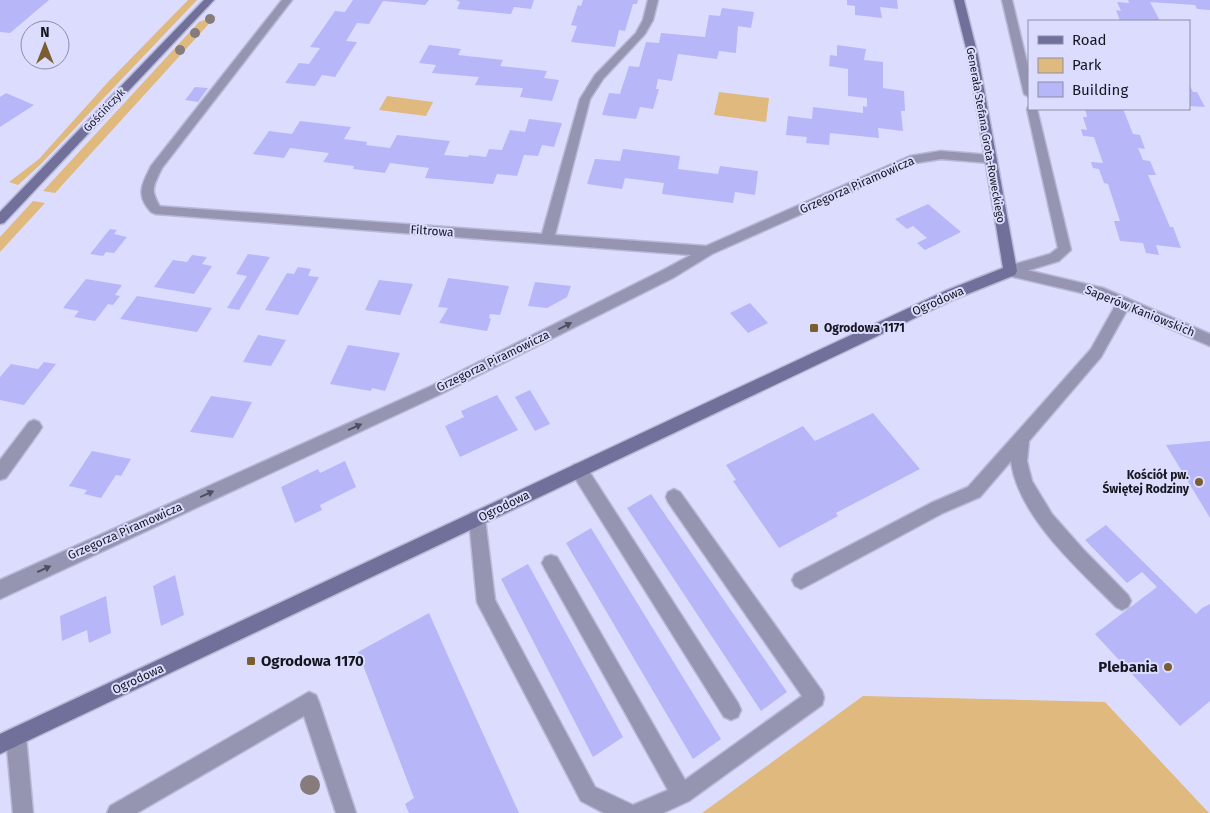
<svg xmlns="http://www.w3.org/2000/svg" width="1210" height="813" viewBox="0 0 1210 813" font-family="'Fira Sans',sans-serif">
  <rect width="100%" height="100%" fill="#dcddfe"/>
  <g fill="#dfb97e">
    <path d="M188,0H197L40,165L18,185L9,182L39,159L108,82Z"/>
    <path d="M216,16L55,193L43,191L199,22Z"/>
    <path d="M719,92L769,98L766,122L714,115Z"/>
    <path d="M387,96L433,102L426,116L379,110Z"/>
    <path d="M33,201L45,203L0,252V237Z"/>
    <path d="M863,696L1105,702L1209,813H702Z"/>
  </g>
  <g fill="#b6b6f9">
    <path d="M0,0H49L10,33L0,32Z"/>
    <path d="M353,0H429L425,5L383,1L369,24L357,23L346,41L357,42L335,77L322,75L315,86L285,83L299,63L309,64L320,48L310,47L335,11L345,12Z"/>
    <path d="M456,0H534L531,9L514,7L511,14L457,9L460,2Z"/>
    <path d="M583,0H638L637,4H633L625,31L619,30L615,47L571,42L577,26L571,25L578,5L581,6Z"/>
    <path d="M847,0H897L898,9L880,7L882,18L855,15V6L847,5Z"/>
    <path d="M1128,0H1210V10L1197,9L1195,5L1150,2L1160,21H1120L1116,10L1121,11L1117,2L1129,3Z"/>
    <path d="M722,8L754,12L751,28L738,26L736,53L719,51L717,59L678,54L672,81L658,79L656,89H659L653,109L640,107L636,119L602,115L609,93L620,94L629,66L639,67L646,42L659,43L661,33L705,37L709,15L720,16Z"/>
    <path d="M429,45L461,49L458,55L503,60L500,66L547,71L544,78L559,80L552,101L520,97L523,88L475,85L479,77L432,73L436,65L419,63Z"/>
    <path d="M837,45L866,49L864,60L883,62V88L904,91L905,111H901L903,131L878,128L879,138L830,133L829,145L806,143L807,137L786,135L788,116L812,119L813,107L863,113V106L867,107V98L848,96V69L829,66L830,55L837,56Z"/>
    <path d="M1189,84L1193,92H1197L1205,107L1189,106Z"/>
    <path d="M195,87L208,88L198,102L185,100Z"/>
    <path d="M6,93L34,105L0,127V97Z"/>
    <path d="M1085,109H1123L1133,134L1140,135L1145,149L1138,148L1143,160L1150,161L1156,175H1148L1170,227H1173L1181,248L1156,245L1159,255L1146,253L1143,243L1120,241L1114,221H1120L1108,184L1104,183L1099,169L1093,168L1091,162L1103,163L1094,137L1083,136L1081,129L1087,130L1083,117H1087Z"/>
    <path d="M529,119L562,123L554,147L542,145L538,156L524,155L517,176L497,174L493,184L425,178L429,168L390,163L385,173L353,169L354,166L323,162L329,153L290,148L284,158L253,154L269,131L292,134L300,121L351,127L344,139L367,142L366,145L390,148L397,135L450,141L444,155L468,157L469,155L486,157L489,149L502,150L510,130L525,132Z"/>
    <path d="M623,149L680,156L678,169L718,174L720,166L758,171L755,195L735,192L733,203L662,194L664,183L625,178L622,189L587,184L595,159L620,161Z"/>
    <path d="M928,204L961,232L925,250L917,243L927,238L913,226L907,229L895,219Z"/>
    <path d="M110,229L117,230L114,234L127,237L114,253L106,252L103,256L90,254Z"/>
    <path d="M248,254L270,257L239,310L227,308L247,276L236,274Z"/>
    <path d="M192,255L207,257L202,264L212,266L194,294L154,287L173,260L187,262Z"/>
    <path d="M298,267L311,269L308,276L319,277L298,315L265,310L287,273L294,274Z"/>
    <path d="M448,278L509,286L500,315L490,314L489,318L491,319L487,331L439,323L448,308L438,307Z"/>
    <path d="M86,279L122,285L115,295L120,296L113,305L108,304L95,321L74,317L79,311L63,308Z"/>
    <path d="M379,280L413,284L400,315L365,310Z"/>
    <path d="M535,282L571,286L567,297L547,308L528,306Z"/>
    <path d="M137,296L212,308L197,332L120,319Z"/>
    <path d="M750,303L768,323L748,333L730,313Z"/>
    <path d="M258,335L286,340L271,366L243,362Z"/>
    <path d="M348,345L400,353L385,391L372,388L371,391L330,384Z"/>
    <path d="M44,362L56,364L24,405L0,400V377L11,364L38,369Z"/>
    <path d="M530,390L550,424L535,431L515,397Z"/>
    <path d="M497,395L518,430L460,457L445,426L464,417L461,411Z"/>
    <path d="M211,396L252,402L233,438L190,432Z"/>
    <path d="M873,413L920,469L836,513L838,516L779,548L733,481L736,480L726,465L803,426L815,441Z"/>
    <path d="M1210,441V518L1166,445Z"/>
    <path d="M92,451L131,459L121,476L116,475L101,498L84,494L87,490L69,486Z"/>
    <path d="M345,461L356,487L320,505L322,510L295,523L281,487L318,469L320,473Z"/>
    <path d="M651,494L787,692L761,711L627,508Z"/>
    <path d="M1106,525L1196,614L1202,608L1210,604V701L1180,726L1095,634L1157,587L1142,572L1127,583L1085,540Z"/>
    <path d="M591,528L721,739L693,759L566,543Z"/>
    <path d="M528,564L623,737L593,757L501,579Z"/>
    <path d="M175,575L184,615L161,626L153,586Z"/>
    <path d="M106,596L111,633L89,643L87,630L62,641L60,616Z"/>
    <path d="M429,613L452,665L519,813H409L405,804L414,798L358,652Z"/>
  </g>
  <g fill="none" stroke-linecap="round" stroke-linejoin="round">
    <g stroke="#b8b9d6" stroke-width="3">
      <g id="lane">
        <path d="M282,0H292L162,168C152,189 150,190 162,210L156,214C151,213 150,211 147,207C136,192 144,181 151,166Z"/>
        <path d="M1002,0H1012L1029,71V97L1024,94Z"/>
        <path d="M1029,106V109H1037L1071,250L1059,261L1010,276L1005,275L1003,271L1005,267L1050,254L1058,248L1027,109Z"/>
        <path d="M1124,298L1129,299L1131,303L1101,357L1029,441L1027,461L1032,481L1052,514L1083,549L1128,595L1131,601L1128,607L1122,610L1116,607C1079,569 1018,517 1011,461L980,497L943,513L807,586L801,589L795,586L792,580L795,574L931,503L968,487L1091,349L1119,299Z"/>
        <path d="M34,420L39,422L42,427L39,432L6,478L0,480V460L29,422Z"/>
        <path d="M579,463L585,465L738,703L741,710L738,717L731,720L724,717L573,475L571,470L573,465Z"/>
        <path d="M674,489L680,492L822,691L824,698L822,705L689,801L663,813H604L581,801L480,608L477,602L469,519L471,513L477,511L483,513L485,519L495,600L595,787L633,805L668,790L545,569L542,563L545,557L551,555L557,557L685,780L802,696L668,502L666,497L668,492Z"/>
        <path d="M309,692L316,695L319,702L356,813H336L304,716L137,813H107L110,806Z"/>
        <path d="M16,727L23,730L26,737L33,813H13L6,737L9,730Z"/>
      </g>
    </g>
    <g stroke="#b8b9d6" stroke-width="3">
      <g id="street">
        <path d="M648,0H658L653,20L645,34L603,79L590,99L555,235L706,246L910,156L941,151L990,155L996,159L990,163L941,159L916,163L712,254L673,278L441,394L0,599V580L431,386L663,270L691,255L156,214L150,210L156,206L542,234L580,99L595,75L636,33L643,20Z"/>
        <path d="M1010,266L1103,288L1210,334V346L1095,296L1005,275L1003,271L1005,267Z"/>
      </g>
    </g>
    <g stroke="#b8b9d6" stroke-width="3">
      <g id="secondary">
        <path d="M204,0H214L4,223L0,224V212Z"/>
        <path d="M954,0H964L978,56L1017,271L1015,275L955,299L0,754V734L945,291L1003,268L968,56Z"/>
      </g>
    </g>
    <use href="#lane" fill="#9595b2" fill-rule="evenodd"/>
    <use href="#street" fill="#9595b2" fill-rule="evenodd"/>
    <use href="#secondary" fill="#71709b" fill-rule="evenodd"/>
  </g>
  <g fill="#857c7b">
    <circle cx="210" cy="19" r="5"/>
    <circle cx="195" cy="33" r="5"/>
    <circle cx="180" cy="50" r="5"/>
    <circle cx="310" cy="785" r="10"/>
  </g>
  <defs><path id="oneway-solid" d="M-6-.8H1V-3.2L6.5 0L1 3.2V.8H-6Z" transform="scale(1.25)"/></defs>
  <g fill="#4f4f62">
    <use href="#oneway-solid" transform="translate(565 326) rotate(-27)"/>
    <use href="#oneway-solid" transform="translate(355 427) rotate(-24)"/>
    <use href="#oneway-solid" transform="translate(207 494) rotate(-24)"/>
    <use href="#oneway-solid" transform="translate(44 569) rotate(-24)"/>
  </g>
  <g fill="#7a5e31" stroke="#dcddfe" stroke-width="2">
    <rect x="809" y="323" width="10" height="10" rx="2.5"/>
    <circle cx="1199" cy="482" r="5"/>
    <rect x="246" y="656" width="10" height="10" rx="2.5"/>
    <circle cx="1168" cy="667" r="5"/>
  </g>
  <g text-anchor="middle" stroke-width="4" stroke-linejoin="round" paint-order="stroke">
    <g font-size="11" fill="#161621" stroke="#dcddfe">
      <text transform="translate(104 110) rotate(-47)" y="4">Gościńczyk</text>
      <text transform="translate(986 135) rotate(80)" y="4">Generała Stefana Grota-Roweckiego</text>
    </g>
    <g font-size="12" fill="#161621" stroke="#dcddfe">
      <text transform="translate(857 185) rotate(-24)" y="4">Grzegorza Piramowicza</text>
      <text transform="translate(432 231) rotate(4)" y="4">Filtrowa</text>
      <text transform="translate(938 301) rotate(-24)" y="4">Ogrodowa</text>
      <text transform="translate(1140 311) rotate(22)" y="4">Saperów Kaniowskich</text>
      <text transform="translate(493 361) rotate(-26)" y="4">Grzegorza Piramowicza</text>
      <text transform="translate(504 506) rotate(-26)" y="4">Ogrodowa</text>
      <text transform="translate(125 531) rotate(-24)" y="4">Grzegorza Piramowicza</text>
      <text transform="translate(138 679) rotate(-25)" y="4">Ogrodowa</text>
    </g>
    <g font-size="12" font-weight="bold" fill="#161621" stroke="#dcddfe" text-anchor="start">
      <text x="824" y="332">Ogrodowa 1171</text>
      <text x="1189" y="479" text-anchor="end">Kościół pw.<tspan x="1189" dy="14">Świętej Rodziny</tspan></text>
    </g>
    <g font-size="15" font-weight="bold" fill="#161621" stroke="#dcddfe" text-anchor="start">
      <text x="261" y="666">Ogrodowa 1170</text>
      <text x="1158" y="672" text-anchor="end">Plebania</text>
    </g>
  </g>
  <rect x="1028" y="20" width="162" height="90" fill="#dcddfe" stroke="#8d8da6"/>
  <rect x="1038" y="36" width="25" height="8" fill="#71709b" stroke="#8d8da6"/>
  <text x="1072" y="45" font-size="15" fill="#161621">Road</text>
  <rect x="1038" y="58" width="25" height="15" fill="#dfb97e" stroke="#8d8da6"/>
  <text x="1072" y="70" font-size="15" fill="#161621">Park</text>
  <rect x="1038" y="82" width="25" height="15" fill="#b6b6f9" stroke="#8d8da6"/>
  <text x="1072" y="95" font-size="15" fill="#161621">Building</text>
  <g transform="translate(45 45)"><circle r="24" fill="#dcddfe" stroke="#8d8da6"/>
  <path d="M0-4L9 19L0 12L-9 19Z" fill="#7a5e31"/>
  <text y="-8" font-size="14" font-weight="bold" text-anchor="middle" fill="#161621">N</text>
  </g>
</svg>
